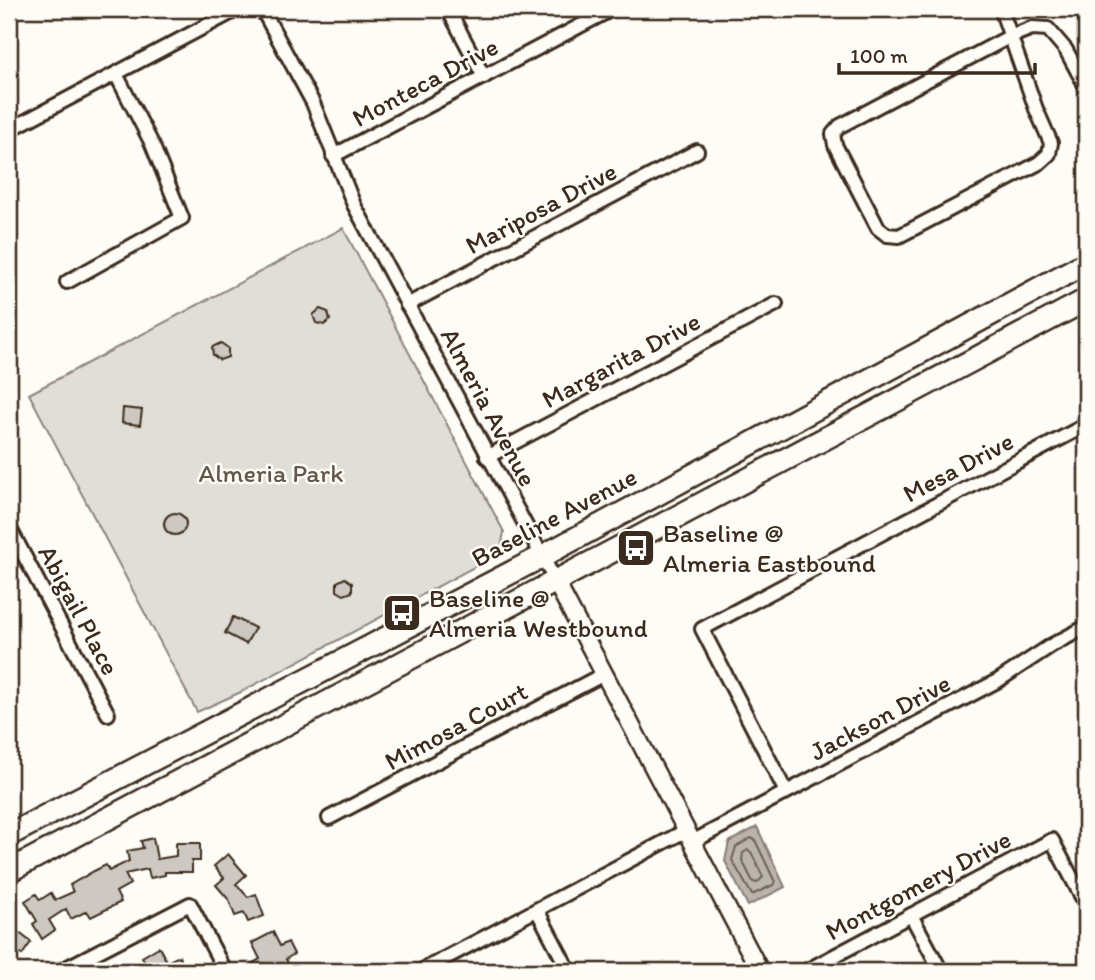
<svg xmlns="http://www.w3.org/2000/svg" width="1095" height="980" viewBox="0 0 1095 980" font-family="Itim,sans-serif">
  <rect width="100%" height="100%" fill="#fdfcf7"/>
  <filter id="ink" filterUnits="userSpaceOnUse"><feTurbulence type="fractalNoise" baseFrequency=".0143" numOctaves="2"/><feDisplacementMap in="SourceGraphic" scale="14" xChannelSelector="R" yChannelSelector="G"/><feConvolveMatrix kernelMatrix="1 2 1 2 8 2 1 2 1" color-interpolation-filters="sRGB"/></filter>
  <g filter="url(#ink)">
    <path fill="#e1ded7" stroke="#8e847a" stroke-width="2" d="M343,228L504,532L501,549L491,554V558L241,692L197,712L29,394Z"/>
    <path fill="#bbb4ad" stroke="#887d74" stroke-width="2" d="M757,827L785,887L748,906L725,861L729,842Z"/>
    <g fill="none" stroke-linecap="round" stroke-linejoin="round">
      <g stroke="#6e6157" stroke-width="2">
        <path d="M751,838L755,840L775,882L773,885L752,895L732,860L736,847Z"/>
        <path d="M748,850L751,852L763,877L757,883L753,882L742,860L743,853Z"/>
      </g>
    </g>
    <g fill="#cdc8c2" stroke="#3b2a1e" stroke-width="2">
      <path d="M320,309L328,312L330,320L324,325L316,323L313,315Z"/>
      <path d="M221,343L228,348V357L220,360L213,355L212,347Z"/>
      <path d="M123,408L142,410L140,425L122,423Z"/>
      <circle cx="175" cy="524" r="11"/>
      <path d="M345,578L352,583V592L344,595L337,591V582Z"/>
      <path d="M233,617L255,628L246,644L225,633Z"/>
      <path d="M153,838L157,859L176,856V843H200V861H192V872H165V875L150,878L148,869L125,874L130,884L116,892L121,902L91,917L87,911L71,919L66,909L49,920L55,930L42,939L33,924L37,921L25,901L36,894L40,900L51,893L55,900L73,892L70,885L94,871L106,865L109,871L129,861L127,851L143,848L141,841Z"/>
      <path d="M228,854L246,875L236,884L248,897L256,894L264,916L248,922L244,913L235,916L229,900L216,885L224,878L214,866Z"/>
      <path d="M9,925L31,942L22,955L9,946Z"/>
      <path d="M273,932L280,946L288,942L294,954L286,959L292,971H257L253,963L260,959L252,943Z"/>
      <path d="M159,947L167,962L179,956L187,971H150L142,957Z"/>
    </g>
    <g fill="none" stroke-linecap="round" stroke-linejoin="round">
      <g stroke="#3b2a1e" stroke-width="18">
        <g id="minor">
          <path d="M262,9L313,103L354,205L556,582"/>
          <path d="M448,9L484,77"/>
          <path d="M1001,9L1036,109L1051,143L1049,154L1039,163L899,236L887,235L878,228L835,145L833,134L840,126L1009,37L1032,28L1048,29L1066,50L1086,87"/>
          <path d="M9,130L238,9"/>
          <path d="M333,156L612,9"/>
          <path d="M67,282L182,218L152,144L116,74"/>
          <path d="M407,305L697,151"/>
          <path d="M487,457L776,304"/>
          <path d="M9,527L108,714"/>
          <path d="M786,792L702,629L1086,425"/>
          <path d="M329,818L604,674"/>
          <path d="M692,842L999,680L1052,645L1086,627"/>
          <path d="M537,910L569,971"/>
          <path d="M911,915L941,971"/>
          <path d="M60,971L190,904L225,971"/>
          <path d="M421,971L687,830"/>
          <path d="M806,971L1052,840L1086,905"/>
        </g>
      </g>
      <g stroke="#3b2a1e" stroke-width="21">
        <path id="tertiary" d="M556,582L760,971"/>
      </g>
      <g stroke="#3b2a1e" stroke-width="26">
        <g id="primary">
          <path d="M9,835L541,557L1086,263"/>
          <path d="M9,871L1086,300"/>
        </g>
      </g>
      <use href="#minor" stroke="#fdfcf7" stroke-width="12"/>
      <use href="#tertiary" stroke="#fdfcf7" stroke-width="16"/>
      <use href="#primary" stroke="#fdfcf7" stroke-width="21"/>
    </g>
  </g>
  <defs>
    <g id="bus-square" transform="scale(2.0125)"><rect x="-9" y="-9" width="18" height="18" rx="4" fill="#3b2a1e" stroke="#fdfcf7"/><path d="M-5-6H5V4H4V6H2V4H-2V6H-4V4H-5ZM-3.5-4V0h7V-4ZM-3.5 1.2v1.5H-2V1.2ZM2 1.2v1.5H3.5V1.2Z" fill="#fff"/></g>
  </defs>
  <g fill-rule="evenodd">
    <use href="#bus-square" x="636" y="548"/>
    <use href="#bus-square" x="402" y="613"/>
  </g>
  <g text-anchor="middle" stroke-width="5" stroke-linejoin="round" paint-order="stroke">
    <g font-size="26" fill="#3b2a1e" stroke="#fdfcf7">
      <text transform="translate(425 82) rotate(-28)" y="9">Monteca Drive</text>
      <text transform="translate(541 208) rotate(-28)" y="9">Mariposa Drive</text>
      <text transform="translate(621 360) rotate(-28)" y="9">Margarita Drive</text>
      <text transform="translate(489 407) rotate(62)" y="9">Almeria Avenue</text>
      <text transform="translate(958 467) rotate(-28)" y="9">Mesa Drive</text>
      <text transform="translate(554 517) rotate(-28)" y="9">Baseline Avenue</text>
      <text transform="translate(79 610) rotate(62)" y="9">Abigail Place</text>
      <text transform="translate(880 717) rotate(-28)" y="9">Jackson Drive</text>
      <text transform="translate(456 726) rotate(-28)" y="9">Mimosa Court</text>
      <text transform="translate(918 885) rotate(-28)" y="9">Montgomery Drive</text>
    </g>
    <g font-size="26" fill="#64574c" stroke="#fdfcf7">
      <text x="271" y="482">Almeria Park</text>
    </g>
    <g font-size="26" fill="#3b2a1e" stroke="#fdfcf7" text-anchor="start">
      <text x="663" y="542">Baseline @<tspan x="663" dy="30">Almeria Eastbound</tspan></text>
      <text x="429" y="607">Baseline @<tspan x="429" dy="30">Almeria Westbound</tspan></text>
    </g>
  </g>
  <rect width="1095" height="980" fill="none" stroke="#fdfcf7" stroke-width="35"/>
  <rect x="18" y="18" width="1060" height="945" fill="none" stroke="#3b2a1e" stroke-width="2.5" filter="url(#ink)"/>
  <path d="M839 63v10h196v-10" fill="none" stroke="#3b2a1e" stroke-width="3.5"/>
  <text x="850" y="63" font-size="21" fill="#3b2a1e" stroke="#fdfcf7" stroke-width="5" paint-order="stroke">100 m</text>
</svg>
